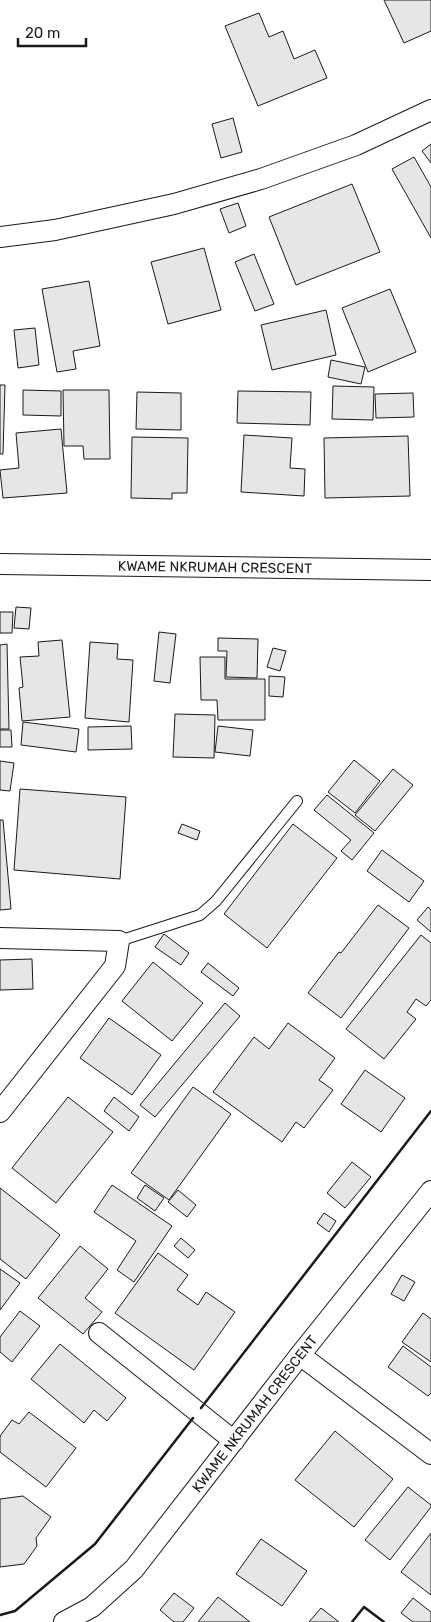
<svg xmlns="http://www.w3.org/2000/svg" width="431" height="1622" viewBox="0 0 431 1622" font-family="Rubik,sans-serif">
  <rect width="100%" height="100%" fill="#fff"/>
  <g fill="#e6e6e6" stroke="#1a1a1a">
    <path d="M384,0H431V31L404,43Z"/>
    <path d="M259,13L269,37L283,31L294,59L315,50L327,78L258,106L225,26Z"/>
    <path d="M233,118L242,152L221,158L212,124Z"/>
    <path d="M431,144V163L422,151Z"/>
    <path d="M414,157L431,187V238L392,169Z"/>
    <path d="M352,184L380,252L296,285L269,217Z"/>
    <path d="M238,203L246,226L229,233L220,209Z"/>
    <path d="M204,248L221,310L168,324L151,262Z"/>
    <path d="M254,254L274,304L255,311L235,262Z"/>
    <path d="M89,281L100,346L73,351L76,369L57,372L42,289Z"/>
    <path d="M390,289L416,352L368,372L342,308Z"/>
    <path d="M326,310L336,355L272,370L261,325Z"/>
    <path d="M35,328L39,365L18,368L14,330Z"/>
    <path d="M331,360L365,367L361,384L328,377Z"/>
    <path d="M0,385H5L3,454H0Z"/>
    <path d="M333,386L374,387L373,420L332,419Z"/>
    <path d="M23,390L61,391V416L23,415Z"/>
    <path d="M63,390H109L110,459H84L83,446H64Z"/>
    <path d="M238,391L311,392L310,425L237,423Z"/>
    <path d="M137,392L181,393V430L136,429Z"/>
    <path d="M413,393L414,417L376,418L375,394Z"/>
    <path d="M61,429L67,493L3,498L0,470L19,468L16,433Z"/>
    <path d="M244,435L292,438L290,468L305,469L304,496L241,492Z"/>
    <path d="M408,436L410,496L325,498L324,438Z"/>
    <path d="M132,437L188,438L187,493H172V499L131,498Z"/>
    <path d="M16,607L31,608L29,629L14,628Z"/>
    <path d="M0,612H13L12,633H0Z"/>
    <path d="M159,632L176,634L170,683L154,681Z"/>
    <path d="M218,638L258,639L257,678L226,677L227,651H218Z"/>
    <path d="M62,640L70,717L22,721L19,688L23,687L20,657L39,656L38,642Z"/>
    <path d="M90,642L118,644L117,659L133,660L129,722L85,718Z"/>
    <path d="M7,644L9,729H0V645Z"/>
    <path d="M273,648L286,651L280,671L267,667Z"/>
    <path d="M200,657H225V679H265V720H218L217,700H201Z"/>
    <path d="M269,676L285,677L283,697L269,696Z"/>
    <path d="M175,714L215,715L214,758L173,757Z"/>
    <path d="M23,722L79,729L76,752L21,745Z"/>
    <path d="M131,726L132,749L88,750V727Z"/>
    <path d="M218,726L253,730L250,756L215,752Z"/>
    <path d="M0,730H11L12,747H0Z"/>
    <path d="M354,760L380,781L355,813L328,792Z"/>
    <path d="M0,761L14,763L10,791L0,790Z"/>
    <path d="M393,769L413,785L375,831L355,815Z"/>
    <path d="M20,789L126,797L120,879L14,870Z"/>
    <path d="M327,795L374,833L352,860L341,851L351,840L314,810Z"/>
    <path d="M0,820H3L11,909L0,910Z"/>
    <path d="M182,824L200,831L197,840L178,833Z"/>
    <path d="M293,824L337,858L267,948L224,914Z"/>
    <path d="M382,850L424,881L409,902L367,871Z"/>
    <path d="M378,905L409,928L341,1018L308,993L339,952L341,953Z"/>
    <path d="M428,907L431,910V932L417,920Z"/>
    <path d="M164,934L189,953L181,965L155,947Z"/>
    <path d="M421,935L431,943V1000L426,1006L416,999L407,1012L416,1019L384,1059L346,1029Z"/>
    <path d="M32,959L33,989L0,990V960Z"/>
    <path d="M153,962L203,1003L172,1041L122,1001Z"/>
    <path d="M208,963L239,988L233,996L201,972Z"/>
    <path d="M225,1003L240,1016L155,1117L140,1105Z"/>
    <path d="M109,1018L161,1055L132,1095L80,1058Z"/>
    <path d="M288,1023L335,1058L319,1080L333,1090L304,1128L296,1122L282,1142L213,1092L254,1037L269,1049Z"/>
    <path d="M365,1070L405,1098L381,1132L341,1104Z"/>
    <path d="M193,1087L231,1114L169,1200L131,1173Z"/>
    <path d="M68,1097L113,1132L56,1203L12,1168Z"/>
    <path d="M114,1097L139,1117L129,1131L104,1111Z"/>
    <path d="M352,1162L371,1177L345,1208L327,1193Z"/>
    <path d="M112,1185L172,1226L134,1282L117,1270L136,1241L94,1212Z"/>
    <path d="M145,1185L164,1198L155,1211L137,1198Z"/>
    <path d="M0,1188L60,1235L26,1279L0,1259Z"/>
    <path d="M178,1190L196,1205L187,1217L168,1202Z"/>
    <path d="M324,1213L336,1221L329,1232L317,1223Z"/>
    <path d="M181,1238L195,1250L188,1258L174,1246Z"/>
    <path d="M80,1246L108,1269L85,1298L102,1312L83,1334L38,1298Z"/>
    <path d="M158,1253L188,1275L177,1290L198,1305L206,1292L235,1312L194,1370L115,1313Z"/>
    <path d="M0,1269L20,1283L0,1310Z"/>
    <path d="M402,1275L415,1282L404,1301L391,1294Z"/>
    <path d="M20,1311L40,1326L12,1362L0,1352V1337Z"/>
    <path d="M423,1313L431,1319V1362L402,1342Z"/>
    <path d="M60,1344L126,1398L107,1421L94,1410L84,1423L31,1379Z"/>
    <path d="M403,1346L431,1367V1393L428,1396L388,1367Z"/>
    <path d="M29,1412L76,1448L46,1487L0,1452V1436L12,1420L19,1424Z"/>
    <path d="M335,1431L393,1479L354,1527L295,1480Z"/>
    <path d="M408,1487L431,1505V1507L390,1560L365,1540Z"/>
    <path d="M23,1496L51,1517L36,1538L37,1546L24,1564L0,1567V1499Z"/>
    <path d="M431,1533V1595L401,1572Z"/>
    <path d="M261,1539L307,1571L282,1606L236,1574Z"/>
    <path d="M174,1593L194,1608L183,1622H174L160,1610Z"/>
    <path d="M218,1597L250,1622H198Z"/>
    <path d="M413,1598L431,1612V1622H413L401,1613Z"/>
    <path d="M321,1608L339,1622H309Z"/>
  </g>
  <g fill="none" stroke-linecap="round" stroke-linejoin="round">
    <g stroke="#1a1a1a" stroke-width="12">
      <path id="service" d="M119,941L200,915L216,901L297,801"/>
    </g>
    <g stroke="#1a1a1a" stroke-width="22">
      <g id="minor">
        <path d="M0,237L55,230L174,204L261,179L356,145L431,110"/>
        <path id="s1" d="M0,564L431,570"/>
        <path d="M0,938L119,941L115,966L0,1112"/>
        <path d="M99,1333L234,1441"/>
        <path d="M300,1355L431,1454"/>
        <path id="s2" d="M64,1622L92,1607L134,1569L300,1355L431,1191"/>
      </g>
    </g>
    <use href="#service" stroke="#fff" stroke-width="10"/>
    <use href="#minor" stroke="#fff" stroke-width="20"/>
    <g stroke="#1a1a1a" stroke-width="2.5">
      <path d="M201,1408L431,1111"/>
      <path d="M0,1615L15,1611L95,1544L193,1418"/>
      <path d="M352,1622L364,1607L384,1622"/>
    </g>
  </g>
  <g text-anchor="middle" stroke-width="4" stroke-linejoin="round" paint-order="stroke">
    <g font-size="14" fill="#1a1a1a" stroke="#fff">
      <text dy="5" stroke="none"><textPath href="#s1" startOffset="215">KWAME NKRUMAH CRESCENT</textPath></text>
      <text dy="5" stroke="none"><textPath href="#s2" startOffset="285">KWAME NKRUMAH CRESCENT</textPath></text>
    </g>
  </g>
  <path d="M18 38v8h68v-8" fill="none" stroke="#1a1a1a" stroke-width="2.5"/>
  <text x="25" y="38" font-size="15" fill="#1a1a1a" stroke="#ffffff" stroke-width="4" paint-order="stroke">20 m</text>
</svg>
